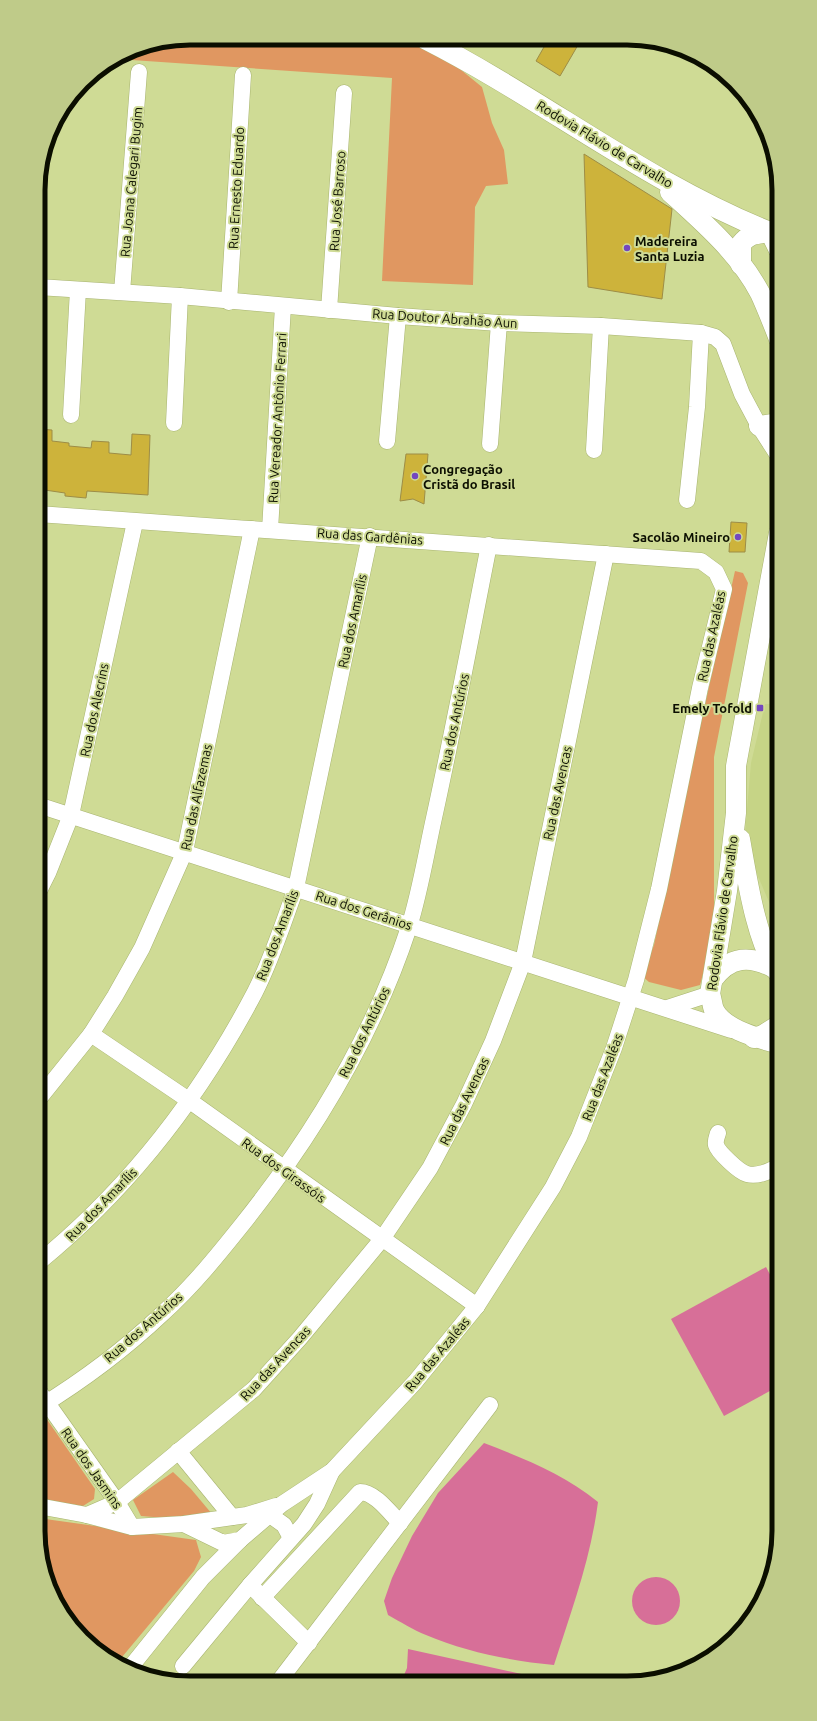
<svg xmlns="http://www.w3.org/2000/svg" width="817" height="1721" viewBox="0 0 817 1721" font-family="Ubuntu,sans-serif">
  <rect width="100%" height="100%" fill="#cfdb95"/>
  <path fill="#c6d486" d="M765,704H779V925L744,844L751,763Z"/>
  <g fill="#e09761">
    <path d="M190,38L404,39L450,61L482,87L492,123L504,150L508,184L486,186L475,207L473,285L382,281L392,78L117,59L132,50Z"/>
    <path d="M735,571L743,573L748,583L714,757V933L700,985L681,990L649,982L642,976L654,945L685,794Z"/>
    <path d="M46,1418L95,1489L94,1499L83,1506L38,1499V1423Z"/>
    <path d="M173,1472L191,1489L212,1514L203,1521L141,1516L133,1500Z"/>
    <path d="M38,1518L196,1540L201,1557L194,1571L117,1663C108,1657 97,1652 89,1644C53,1609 38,1567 38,1518Z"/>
  </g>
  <g fill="#d76f98">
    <path d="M766,1267L779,1291V1386L724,1416L671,1319Z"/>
    <path d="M484,1443C525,1459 564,1474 598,1502C591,1558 571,1612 554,1665C511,1661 466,1652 426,1635C413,1630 401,1622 388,1615L384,1601L392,1578L412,1536L438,1493Z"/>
    <circle cx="656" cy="1601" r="24"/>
    <path d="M408,1649L562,1683L401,1682L407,1668Z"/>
  </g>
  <g fill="#cdb33b" stroke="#9d8d47">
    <path d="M548,40H569L578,45L560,76L536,61Z"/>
    <path d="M584,154L672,209L662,299L588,287Z"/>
    <path d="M38,429L52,430V441L69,443V446L91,448L92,441L109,442V453L131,455L132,434L150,435L148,495L87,491L86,498L65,496V493L38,489Z"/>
    <path d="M406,454H428L424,504L413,499L400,501Z"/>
    <path d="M731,522L747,523L745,552H729Z"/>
  </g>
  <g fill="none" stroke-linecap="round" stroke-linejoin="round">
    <g stroke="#a8b470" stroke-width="17">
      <g id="minor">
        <path d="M38,287L180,296L398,316L499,323L601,326L701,333L715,337L723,344L742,394L759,426L779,457"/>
        <path d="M122,292L139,72"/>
        <path d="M229,302L243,75"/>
        <path d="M329,310L344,93"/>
        <path d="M71,415L78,290"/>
        <path d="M174,423L180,296"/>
        <path d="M387,441L398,316"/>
        <path d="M490,444L499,323"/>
        <path d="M594,450L601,326"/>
        <path d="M687,500L697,407L701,333"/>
        <path d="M38,514L701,561L716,572L724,589L700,688L659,889L636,980L614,1048L579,1137L553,1187L477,1306L415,1382L332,1471L282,1504L240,1540L223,1543L184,1524"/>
        <path d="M270,530L283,306"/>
        <path d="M38,805L731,1030"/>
        <path d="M38,893L48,873L71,815L135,522"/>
        <path d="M667,1008L710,994"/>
        <path d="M91,1034L190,1101L477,1306"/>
        <path d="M38,1100L91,1034L115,996L142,948L185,851L252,529"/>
        <path d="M718,1133C717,1137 715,1140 716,1145C718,1152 739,1172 747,1174C758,1177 769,1171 779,1166"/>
        <path d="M38,1263C130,1188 200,1097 255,992C272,959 283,923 296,888L370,536"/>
        <path d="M38,1390L117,1502L132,1527"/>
        <path d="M38,1408C82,1381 126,1348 163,1313C192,1287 217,1256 241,1226C313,1136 373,1037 409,927C420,892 426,854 434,818C454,727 471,636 489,545"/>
        <path d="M178,1451L232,1517"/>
        <path d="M38,1506L87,1515L132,1527L184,1524L247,1515L276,1506"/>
        <path d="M87,1515L117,1502L254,1389L300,1338L382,1239L430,1168L464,1104L493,1041L523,962L606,554"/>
        <path d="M270,1515L284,1525L291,1538"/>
        <path d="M262,1598L360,1492C375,1492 390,1513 400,1523"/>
        <path d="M309,1643L250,1585L304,1524L317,1504L332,1471"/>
        <path d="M183,1666L250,1585"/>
        <path d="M129,1669L203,1577L240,1540"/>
        <path d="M279,1681L490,1405"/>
      </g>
    </g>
    <g stroke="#a8b470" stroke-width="21">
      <g id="major">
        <path d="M425,39C543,99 647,183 770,232L779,250"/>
        <path d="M670,192C703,222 739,253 760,293C767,308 773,324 779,339"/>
        <path d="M741,265V244C749,233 757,234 770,232"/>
        <path d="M759,426L779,423"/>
        <path d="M740,839C747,878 756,942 779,974"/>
        <path d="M713,979C730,956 750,955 774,968"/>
        <path d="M754,1038L763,1035L779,1025"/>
        <path d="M779,1044C759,1038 724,1030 714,1010C712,1005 712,999 710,994L727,891L736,813V766L779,533"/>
      </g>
    </g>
    <use href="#minor" stroke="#fff" stroke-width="16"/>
    <use href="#major" stroke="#fff" stroke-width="20"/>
  </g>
  <g fill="#7447bf" stroke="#cfdb95" stroke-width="1.5">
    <circle cx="627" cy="248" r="4"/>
    <circle cx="415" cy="476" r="4"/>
    <circle cx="738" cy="537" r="4"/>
    <rect x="756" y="704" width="8" height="8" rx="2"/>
  </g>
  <g text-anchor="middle" stroke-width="4" stroke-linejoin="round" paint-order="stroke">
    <g font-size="13" fill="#0b0e00" stroke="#cfdb95">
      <text transform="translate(605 144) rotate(31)" y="5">Rodovia Flávio de Carvalho</text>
      <text transform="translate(131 182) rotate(-85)" y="5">Rua Joana Calegari Bugim</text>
      <text transform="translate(236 188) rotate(-87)" y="5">Rua Ernesto Eduardo</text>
      <text transform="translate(337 201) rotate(-86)" y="5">Rua José Barroso</text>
      <text transform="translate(445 318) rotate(4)" y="5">Rua Doutor Abrahão Aun</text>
      <text transform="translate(277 418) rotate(-87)" y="5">Rua Vereador Antônio Ferrari</text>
      <text transform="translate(370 536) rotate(4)" y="5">Rua das Gardênias</text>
      <text transform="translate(352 621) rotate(-78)" y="5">Rua dos Amarílis</text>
      <text transform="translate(711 636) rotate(-78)" y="5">Rua das Azaléas</text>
      <text transform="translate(94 710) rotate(-78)" y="5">Rua dos Alecrins</text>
      <text transform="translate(454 722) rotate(-78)" y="5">Rua dos Antúrios</text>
      <text transform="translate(557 793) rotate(-78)" y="5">Rua das Avencas</text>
      <text transform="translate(196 797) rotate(-78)" y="5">Rua das Alfazemas</text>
      <text transform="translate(364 910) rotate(18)" y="5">Rua dos Gerânios</text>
      <text transform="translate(722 913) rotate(-82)" y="5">Rodovia Flávio de Carvalho</text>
      <text transform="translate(277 935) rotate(-69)" y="5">Rua dos Amarílis</text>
      <text transform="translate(364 1032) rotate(-64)" y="5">Rua dos Antúrios</text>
      <text transform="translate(602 1077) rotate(-69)" y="5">Rua das Azaléas</text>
      <text transform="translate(464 1101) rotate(-64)" y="5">Rua das Avencas</text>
      <text transform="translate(284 1170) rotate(36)" y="5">Rua dos Girassóis</text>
      <text transform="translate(101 1204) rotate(-46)" y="5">Rua dos Amarílis</text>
      <text transform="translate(143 1327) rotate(-41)" y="5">Rua dos Antúrios</text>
      <text transform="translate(437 1354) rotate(-50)" y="5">Rua das Azaléas</text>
      <text transform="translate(275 1363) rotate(-47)" y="5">Rua das Avencas</text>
      <text transform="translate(92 1468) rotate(55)" y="5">Rua dos Jasmins</text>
    </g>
    <g font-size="13" font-weight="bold" fill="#0b0e00" stroke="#cfdb95" text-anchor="start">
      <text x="635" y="246">Madereira<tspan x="635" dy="15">Santa Luzia</tspan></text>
      <text x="423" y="474">Congregação<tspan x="423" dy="15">Cristã do Brasil</tspan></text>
      <text x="730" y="542" text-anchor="end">Sacolão Mineiro</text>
      <text x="752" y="713" text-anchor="end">Emely Tofold</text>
    </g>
  </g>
  <path d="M0 0H817V1721H0ZM190 45H627A145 145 0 0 1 772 190V1531A145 145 0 0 1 627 1676H190A145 145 0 0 1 45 1531V190A145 145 0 0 1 190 45Z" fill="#bfcb89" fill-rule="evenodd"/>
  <path fill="none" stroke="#0b0e00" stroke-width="5" d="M190 45H627A145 145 0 0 1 772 190V1531A145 145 0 0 1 627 1676H190A145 145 0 0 1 45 1531V190A145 145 0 0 1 190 45Z"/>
</svg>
